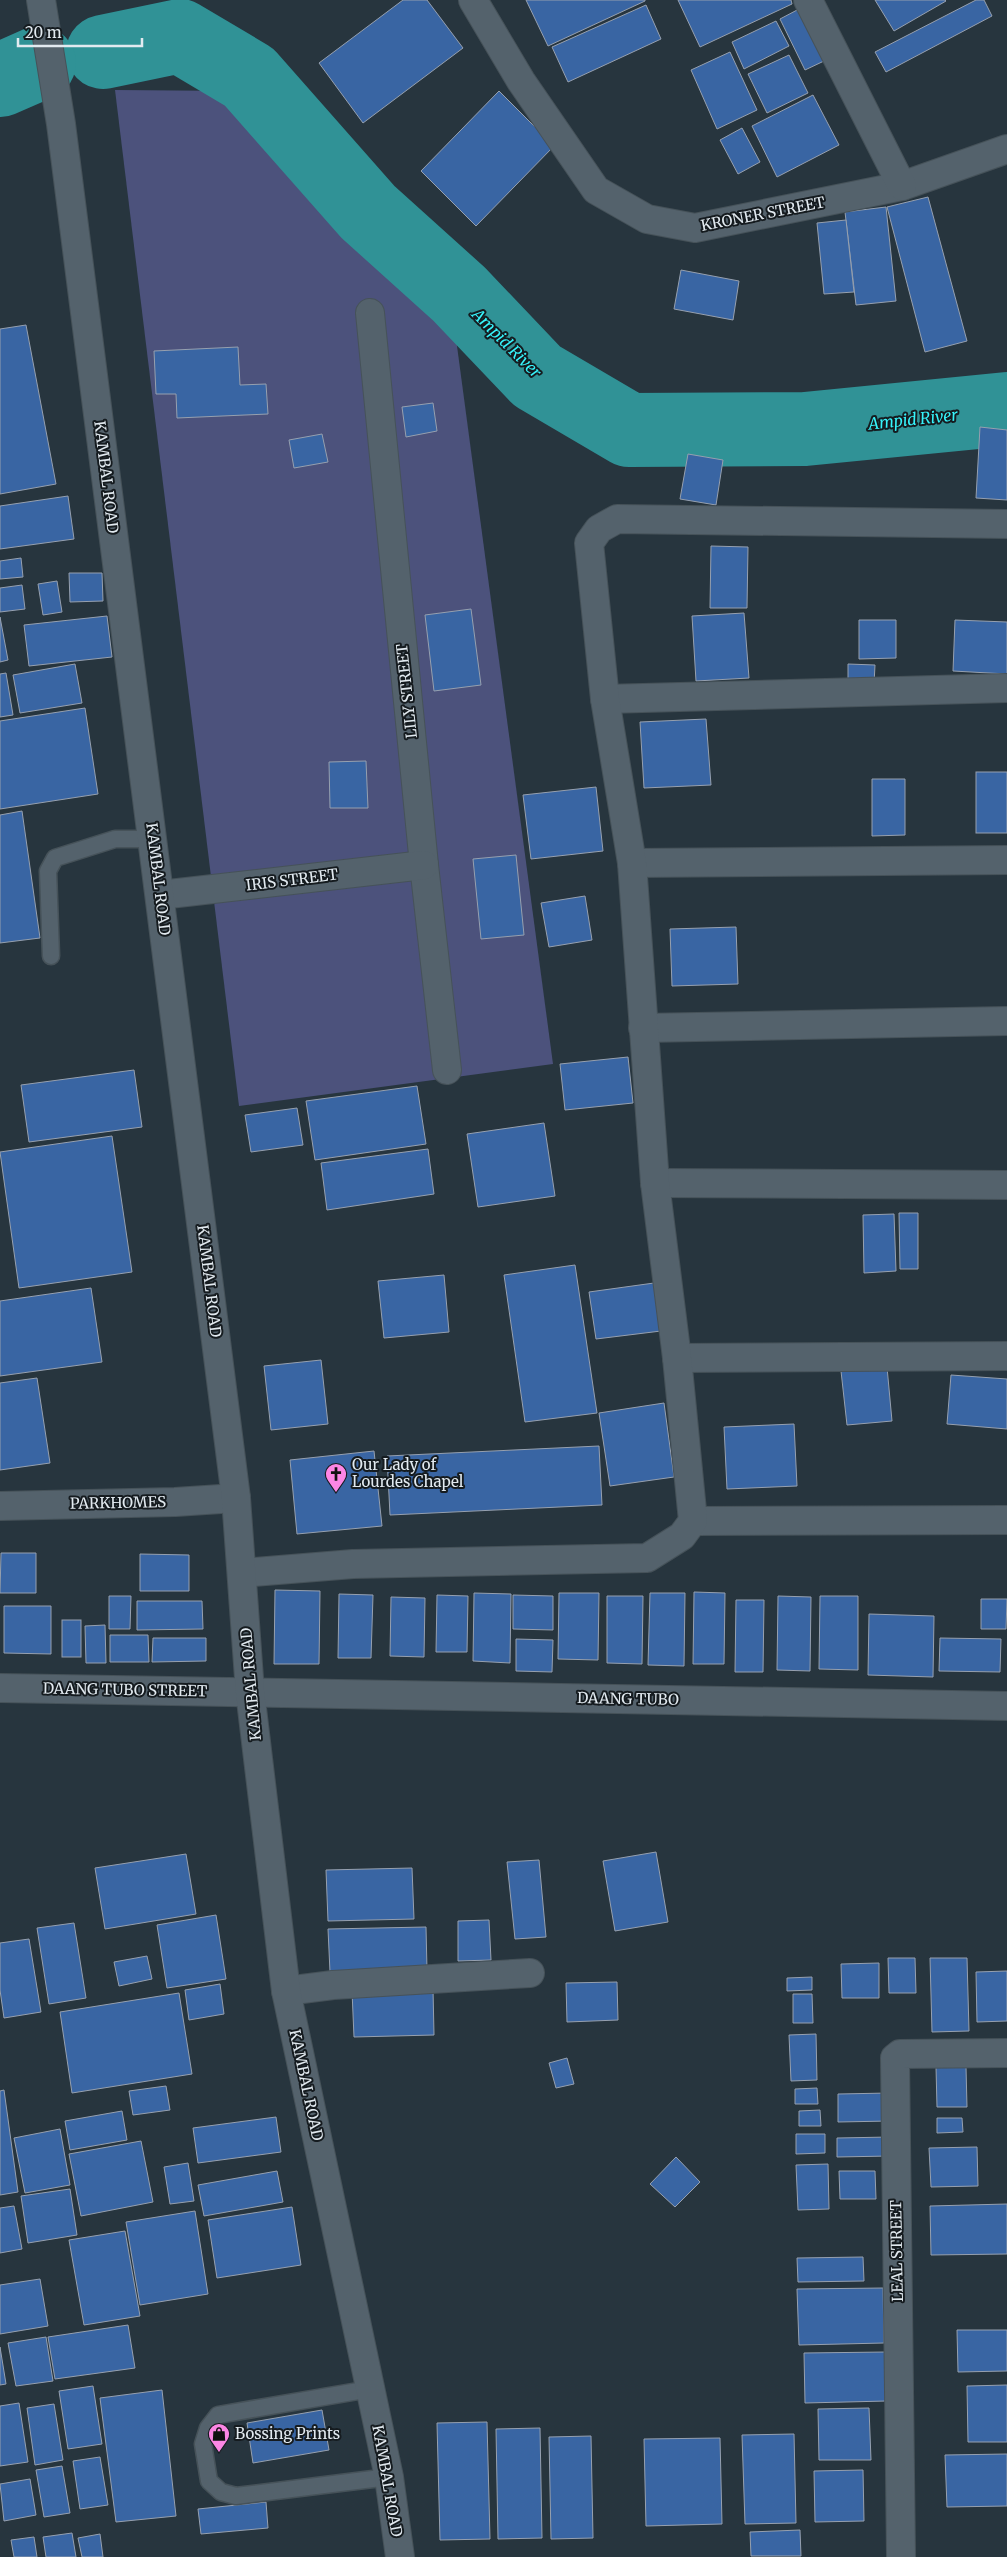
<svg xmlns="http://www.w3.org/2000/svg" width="1007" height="2557" viewBox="0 0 1007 2557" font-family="Merriweather,serif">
  <rect width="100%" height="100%" fill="#27353e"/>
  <path fill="#4c527c" d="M115,90L237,91L455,331L553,1064L239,1106Z"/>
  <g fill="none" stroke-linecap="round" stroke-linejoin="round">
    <g stroke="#309296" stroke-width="74">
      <path d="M103,52L180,36L249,77L368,212L459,294L537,376L629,430L805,429L1007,409"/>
      <path d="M0,80L39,63"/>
    </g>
  </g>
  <g fill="#3965a3" stroke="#96a0af">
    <path d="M403,0H427L463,48L363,123L319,63Z"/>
    <path d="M526,0H645V1L548,46Z"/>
    <path d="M678,0H791L792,4L700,47Z"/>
    <path d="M875,0H945L946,1L894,31Z"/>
    <path d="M976,0H984L992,16L886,72L875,52Z"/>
    <path d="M646,5L661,39L568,82L552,47Z"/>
    <path d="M799,9L824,61L805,70L780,19Z"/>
    <path d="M776,21L789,46L744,69L732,42Z"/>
    <path d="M730,52L757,110L717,129L691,70Z"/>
    <path d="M789,55L808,93L767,113L748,74Z"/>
    <path d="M499,91L554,146L476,226L421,171Z"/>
    <path d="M813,95L839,145L777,177L752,126Z"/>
    <path d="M742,128L760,162L738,174L720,140Z"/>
    <path d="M928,197L967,341L925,352L887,207Z"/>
    <path d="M886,207L896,301L856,305L845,212Z"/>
    <path d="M846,220L854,292L824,294L817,223Z"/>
    <path d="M681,270L739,281L733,320L674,309Z"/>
    <path d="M26,325L56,484L0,494V329Z"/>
    <path d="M238,347L240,385L266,384L268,414L177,418L176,394H156L154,351Z"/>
    <path d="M433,403L437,431L406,437L402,407Z"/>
    <path d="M980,427L1007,430V500L976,498Z"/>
    <path d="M322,434L328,462L294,468L289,440Z"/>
    <path d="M688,454L723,460L716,505L680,499Z"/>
    <path d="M68,496L74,539L0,549V506Z"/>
    <path d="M711,546L748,547L747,608H710Z"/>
    <path d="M21,558L23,577L0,579V561Z"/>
    <path d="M69,573H102L103,601L70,602Z"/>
    <path d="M57,581L62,612L43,615L38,584Z"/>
    <path d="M22,585L25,609L0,612V588Z"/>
    <path d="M471,609L481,685L434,691L425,615Z"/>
    <path d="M744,613L749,678L696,681L692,616Z"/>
    <path d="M107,616L112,657L29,666L24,625Z"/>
    <path d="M0,617L8,660L0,662Z"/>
    <path d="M859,620H896V658L859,659Z"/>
    <path d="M955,620L1007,622V674L953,671Z"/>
    <path d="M75,664L82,703L20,713L13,675Z"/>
    <path d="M848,664L875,665L874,684H848Z"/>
    <path d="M6,673L13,715L0,717V674Z"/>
    <path d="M85,708L98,794L0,809V721Z"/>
    <path d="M706,719L711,785L644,788L640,722Z"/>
    <path d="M366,761L368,808H330L329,762Z"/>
    <rect x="976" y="772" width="31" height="61"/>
    <path d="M872,779H905V835L872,836Z"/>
    <path d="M596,787L603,851L531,859L523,795Z"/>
    <path d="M22,811L40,938L0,943V815Z"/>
    <path d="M516,855L524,935L481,939L473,859Z"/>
    <path d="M585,896L592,940L549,947L541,903Z"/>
    <path d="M736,927L738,984L672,986L670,929Z"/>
    <path d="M628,1057L633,1103L565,1110L560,1064Z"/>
    <path d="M134,1070L142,1127L29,1142L21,1085Z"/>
    <path d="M417,1086L426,1144L315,1160L306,1101Z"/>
    <path d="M297,1108L303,1145L251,1152L245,1115Z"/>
    <path d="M544,1123L555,1196L478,1207L467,1134Z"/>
    <path d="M112,1136L132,1272L19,1288L0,1152Z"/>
    <path d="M428,1149L434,1194L327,1210L321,1163Z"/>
    <path d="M899,1213H918V1269H900Z"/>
    <path d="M894,1214L896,1271L864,1273L863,1215Z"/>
    <path d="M575,1265L597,1413L525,1422L504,1275Z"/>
    <path d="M444,1275L449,1332L384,1338L378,1281Z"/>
    <path d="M654,1283L661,1331L596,1339L589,1292Z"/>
    <path d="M91,1288L102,1362L0,1376V1301Z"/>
    <path d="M321,1360L328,1424L271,1430L264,1366Z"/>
    <path d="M887,1367L892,1421L847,1425L841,1371Z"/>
    <path d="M951,1375L1007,1379V1429L947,1424Z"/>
    <path d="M37,1378L50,1463L0,1470V1383Z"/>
    <path d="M664,1403L674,1477L610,1486L599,1413Z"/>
    <path d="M794,1424L797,1486L727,1489L724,1427Z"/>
    <path d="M599,1446L602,1505L390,1515L387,1456Z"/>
    <path d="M374,1451L382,1526L297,1534L290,1460Z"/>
    <path d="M1,1553H36V1593H0Z"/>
    <path d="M140,1554L189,1555V1591H140Z"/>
    <path d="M275,1590L320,1591L319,1664H274Z"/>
    <path d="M694,1592L725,1593L724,1664H693Z"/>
    <path d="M474,1593L511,1594L510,1663L473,1661Z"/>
    <path d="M559,1593H599L598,1660L558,1659Z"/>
    <path d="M650,1593H685L684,1666L648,1665Z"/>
    <path d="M339,1594L373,1595L371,1658H338Z"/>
    <path d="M437,1595L468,1596L467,1652H436Z"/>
    <path d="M513,1595L553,1596V1630L513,1629Z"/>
    <path d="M109,1596H131L130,1629H109Z"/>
    <path d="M607,1596H643L642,1664L607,1663Z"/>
    <path d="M778,1596L811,1597L810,1671L777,1670Z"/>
    <path d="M820,1596H858V1670L819,1669Z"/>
    <path d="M391,1597L425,1598L424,1657L390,1656Z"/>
    <path d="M981,1599H1007L1006,1629H981Z"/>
    <path d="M736,1600H764L763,1672H735Z"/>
    <path d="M137,1601H202L203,1629L137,1630Z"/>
    <path d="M4,1606H51V1654L4,1653Z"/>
    <path d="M869,1614L934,1616L933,1677L868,1675Z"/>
    <rect x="62" y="1620" width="19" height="37"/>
    <path d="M105,1625L106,1663H86L85,1626Z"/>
    <path d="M110,1635H148L149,1662H110Z"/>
    <path d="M153,1638H206V1661L152,1662Z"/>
    <path d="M940,1638L1001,1639L1000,1672L939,1671Z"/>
    <path d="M516,1639L553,1640L552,1672L516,1671Z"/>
    <path d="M656,1852L668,1922L615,1931L603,1861Z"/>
    <path d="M186,1854L196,1914L105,1929L95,1868Z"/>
    <path d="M539,1860L546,1937L515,1939L507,1862Z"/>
    <path d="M412,1868L414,1919L328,1921L326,1870Z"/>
    <path d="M216,1915L226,1979L167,1988L157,1925Z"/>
    <path d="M489,1920L491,1960L458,1961V1921Z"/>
    <path d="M74,1923L86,1998L49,2004L37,1928Z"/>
    <path d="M426,1927L427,1970L330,1972L328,1929Z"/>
    <path d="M29,1939L41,2012L4,2018L0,1990V1943Z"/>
    <path d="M147,1956L152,1979L119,1986L114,1962Z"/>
    <path d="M888,1958H915L916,1993H889Z"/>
    <path d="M930,1958H967L969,2031L932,2032Z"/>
    <path d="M879,1963V1998H842L841,1964Z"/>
    <path d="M1007,1971V2021L977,2022L976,1972Z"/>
    <path d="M812,1977V1990L787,1991V1978Z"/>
    <path d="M617,1982L618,2020L567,2022L566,1983Z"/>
    <path d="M220,1984L224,2014L189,2020L185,1990Z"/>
    <path d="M433,1989L434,2035L354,2037L352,1991Z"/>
    <path d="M179,1993L192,2074L72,2093L60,2012Z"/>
    <path d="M793,1994H812L813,2023H793Z"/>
    <path d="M816,2034L817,2080L791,2081L789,2035Z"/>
    <path d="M567,2058L574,2084L556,2088L549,2063Z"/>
    <path d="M936,2067H966L967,2107H937Z"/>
    <path d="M166,2086L170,2110L133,2115L129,2091Z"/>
    <path d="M817,2088L818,2104H795V2089Z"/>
    <path d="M4,2090L18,2192L0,2195V2091Z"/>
    <path d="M889,2093L890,2121L838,2122V2094Z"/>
    <path d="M820,2110L821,2126H799V2111Z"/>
    <path d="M122,2111L127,2140L70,2150L65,2121Z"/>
    <path d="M276,2117L281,2152L198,2163L193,2128Z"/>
    <path d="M937,2118H962L963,2132L937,2133Z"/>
    <path d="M60,2129L70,2185L25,2193L14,2138Z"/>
    <path d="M796,2134H825V2153L796,2154Z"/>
    <path d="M890,2137V2156L837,2157V2138Z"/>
    <path d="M141,2141L153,2202L81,2216L69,2154Z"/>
    <path d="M977,2147L978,2186L931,2187L929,2148Z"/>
    <path d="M676,2157L700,2182L675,2207L650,2184Z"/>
    <path d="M188,2163L194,2201L170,2204L164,2167Z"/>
    <path d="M828,2164L829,2209L798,2210L796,2165Z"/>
    <path d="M277,2171L283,2202L204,2216L198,2185Z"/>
    <path d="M839,2171H875L876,2199H840Z"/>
    <path d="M70,2189L77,2235L28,2243L21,2196Z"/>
    <path d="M1007,2204V2254L931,2255L930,2206Z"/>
    <path d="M14,2206L22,2249L0,2253V2208Z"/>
    <path d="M292,2207L301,2265L217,2278L208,2220Z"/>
    <path d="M195,2211L208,2294L140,2305L126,2222Z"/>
    <path d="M125,2231L140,2316L84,2325L69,2240Z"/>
    <path d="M863,2257L864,2281L798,2282L797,2258Z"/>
    <path d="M40,2279L48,2326L0,2334V2285Z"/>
    <path d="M883,2288L884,2343L799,2345L797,2289Z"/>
    <path d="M128,2325L135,2368L55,2379L48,2337Z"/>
    <path d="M957,2330H1007V2371L958,2372Z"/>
    <path d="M46,2337L53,2381L16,2386L8,2343Z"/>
    <path d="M0,2347L6,2384L0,2385Z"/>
    <path d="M886,2352L887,2401L805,2403L804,2353Z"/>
    <path d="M1007,2385V2442H968L967,2386Z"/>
    <path d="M93,2386L102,2444L68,2449L59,2391Z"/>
    <path d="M162,2390L176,2516L116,2522L100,2398Z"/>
    <path d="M19,2403L28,2462L0,2466V2406Z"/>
    <path d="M54,2404L63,2460L35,2465L27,2408Z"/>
    <path d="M869,2408L871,2460H819L818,2409Z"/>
    <path d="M322,2410L329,2450L253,2463L247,2423Z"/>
    <path d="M487,2422L490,2539L440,2540L437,2423Z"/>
    <path d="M540,2428L542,2538L498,2539L496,2429Z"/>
    <path d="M794,2434L796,2523L745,2524L742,2435Z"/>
    <path d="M591,2436L593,2538L551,2539L549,2437Z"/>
    <path d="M720,2438L722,2524L646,2526L644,2439Z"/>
    <path d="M1007,2454V2506L947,2507L945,2455Z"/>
    <path d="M100,2457L108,2505L80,2509L73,2461Z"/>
    <path d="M62,2466L70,2513L44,2517L36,2470Z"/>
    <path d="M863,2470L864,2521L815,2522L814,2471Z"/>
    <path d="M30,2479L36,2515L4,2521L0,2484Z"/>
    <path d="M266,2502L268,2528L201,2534L198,2509Z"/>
    <path d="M800,2530L801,2556H751L750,2532Z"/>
    <path d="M72,2533L76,2557H46L43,2537Z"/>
    <path d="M100,2534L103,2557H82L78,2538Z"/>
    <path d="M34,2537L37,2557H14L11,2540Z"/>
  </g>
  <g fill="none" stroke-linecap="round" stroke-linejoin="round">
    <g stroke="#465259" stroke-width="19">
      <g id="service">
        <path d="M51,956L48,871L55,858L115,839H153"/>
        <path d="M370,2389L218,2415L208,2428L203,2444L209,2481L221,2492L236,2496L389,2477"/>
      </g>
    </g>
    <g stroke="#465259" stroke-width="30">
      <g id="minor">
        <path d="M473,0L521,81L596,190L647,219L695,228L902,186L1007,149"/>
        <path d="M808,0L902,186"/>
        <path d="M370,313L424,865L447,1070"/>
        <path d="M605,699L1007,688"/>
        <path d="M632,863L1007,860"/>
        <path d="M160,895L424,865"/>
        <path d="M643,1028L1007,1021"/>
        <path d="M655,1183L1007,1185"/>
        <path d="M677,1358L1007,1356"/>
        <path d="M0,1506L175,1502L236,1498"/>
        <path d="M693,1521L1007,1520"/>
        <path d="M242,1573L353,1564L647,1558L682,1536L693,1521L677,1358L655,1183L632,863L605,699L589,543L599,529L617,519L1007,524"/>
        <path d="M0,1688L1007,1706"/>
        <path d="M286,1991L333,1985L530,1973"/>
        <path d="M901,2557L895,2058L900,2054L1007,2053"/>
      </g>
    </g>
    <g stroke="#465259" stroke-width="30">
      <path id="secondary" d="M41,0L61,124L236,1498L250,1692L286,1991L389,2477L400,2557"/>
    </g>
    <use href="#service" stroke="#54626c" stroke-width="16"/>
    <use href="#minor" stroke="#54626c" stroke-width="28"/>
    <use href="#secondary" stroke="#54626c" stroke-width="28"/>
  </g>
  <defs>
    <g id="church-pin" transform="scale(1.125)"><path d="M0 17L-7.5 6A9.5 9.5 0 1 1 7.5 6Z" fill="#fc86e4" stroke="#151b1f"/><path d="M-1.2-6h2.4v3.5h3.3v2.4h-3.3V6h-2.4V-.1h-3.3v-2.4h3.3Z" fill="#111"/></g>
    <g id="shop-pin" transform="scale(1.125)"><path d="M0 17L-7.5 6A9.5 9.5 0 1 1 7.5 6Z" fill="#fc86e4" stroke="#151b1f"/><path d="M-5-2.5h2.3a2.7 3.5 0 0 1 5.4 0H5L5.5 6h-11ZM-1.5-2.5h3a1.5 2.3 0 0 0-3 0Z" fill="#111"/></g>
  </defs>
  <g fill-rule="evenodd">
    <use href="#church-pin" x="336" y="1474"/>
    <use href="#shop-pin" x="219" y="2434"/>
  </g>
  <g text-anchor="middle" stroke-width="4" stroke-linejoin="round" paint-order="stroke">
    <g font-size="15" fill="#e2eaf0" stroke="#151b1f">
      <text transform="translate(763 214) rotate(-11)" y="5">KRONER STREET</text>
      <text transform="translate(106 477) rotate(83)" y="5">KAMBAL ROAD</text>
      <text transform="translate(407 691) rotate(-96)" y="5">LILY STREET</text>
      <text transform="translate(158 879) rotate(83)" y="5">KAMBAL ROAD</text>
      <text transform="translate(292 880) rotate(-7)" y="5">IRIS STREET</text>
      <text transform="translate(209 1281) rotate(83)" y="5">KAMBAL ROAD</text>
      <text transform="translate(118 1503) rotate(-1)" y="5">PARKHOMES</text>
      <text transform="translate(251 1684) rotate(-95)" y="5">KAMBAL ROAD</text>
      <text transform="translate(125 1690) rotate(1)" y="5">DAANG TUBO STREET</text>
      <text transform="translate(628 1699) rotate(1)" y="5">DAANG TUBO</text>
      <text transform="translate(306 2085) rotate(78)" y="5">KAMBAL ROAD</text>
      <text transform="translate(897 2251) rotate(-91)" y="5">LEAL STREET</text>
      <text transform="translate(387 2481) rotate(80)" y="5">KAMBAL ROAD</text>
    </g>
    <g font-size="15" fill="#e2eaf0" stroke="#151b1f" text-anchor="start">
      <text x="352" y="1470">Our Lady of<tspan x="352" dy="17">Lourdes Chapel</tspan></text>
      <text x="235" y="2439">Bossing Prints</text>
    </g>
    <g font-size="16" font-style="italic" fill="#36f3fa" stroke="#151b1f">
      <text transform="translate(507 343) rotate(45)" y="6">Ampid River</text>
      <text transform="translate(913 419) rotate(-6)" y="6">Ampid River</text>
    </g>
  </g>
  <path d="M18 38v8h124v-8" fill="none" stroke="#e2eaf0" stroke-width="2.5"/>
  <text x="25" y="38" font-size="15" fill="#e2eaf0" stroke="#151b1f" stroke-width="4" paint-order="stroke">20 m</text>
</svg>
